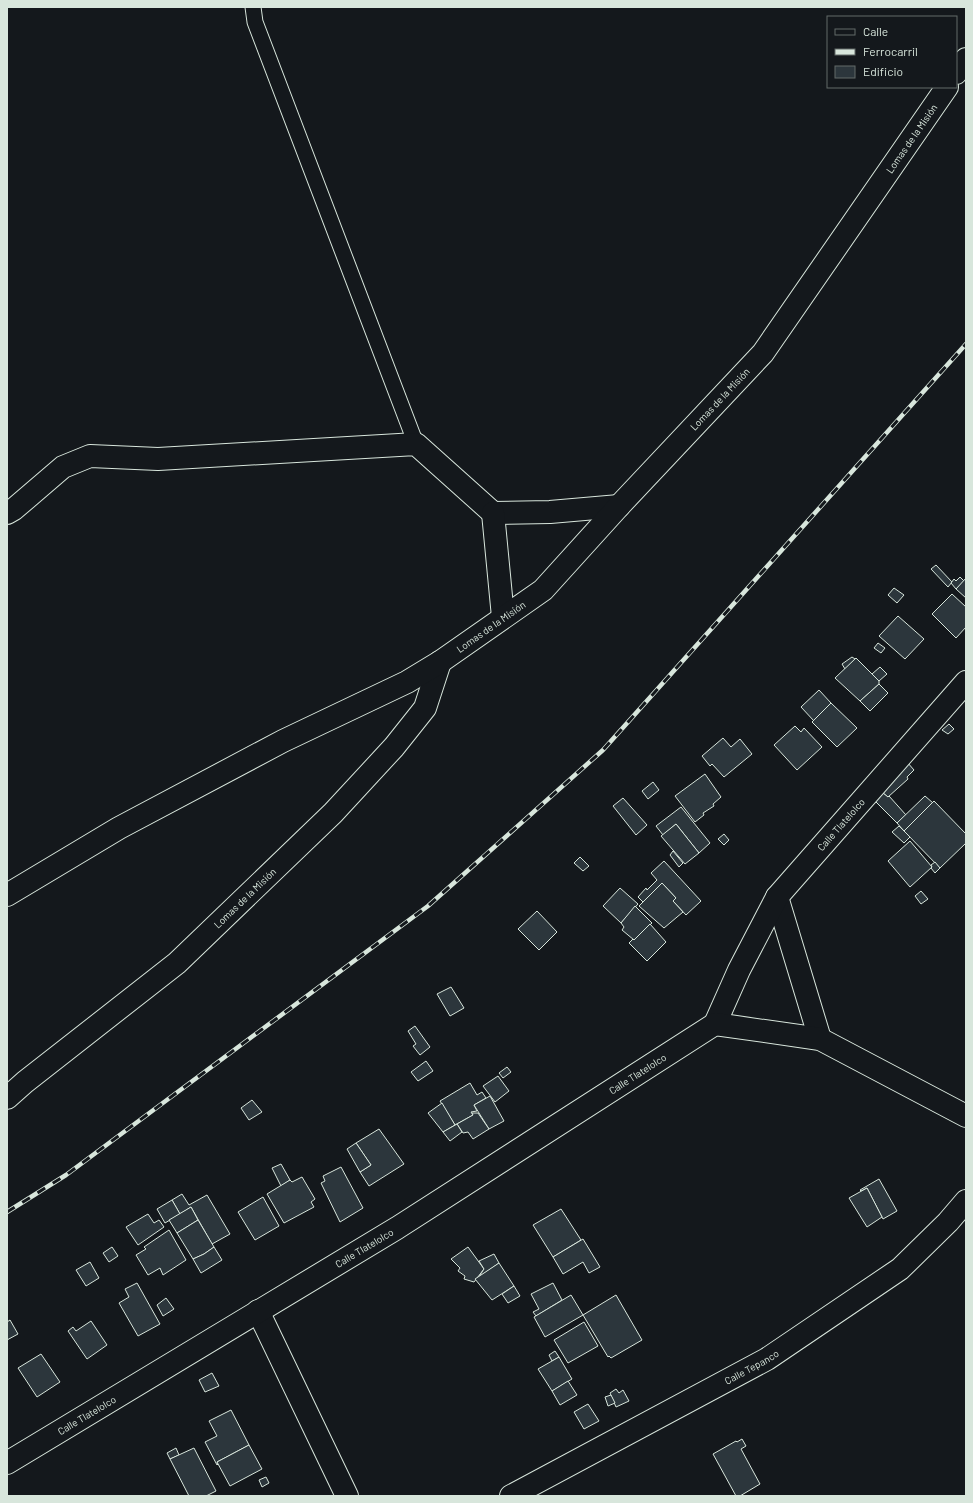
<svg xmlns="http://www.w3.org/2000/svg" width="973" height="1503" viewBox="0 0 973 1503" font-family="Barlow,sans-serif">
  <rect width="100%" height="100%" fill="#14181c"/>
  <g fill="#2c363c" stroke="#d8e6dc">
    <path d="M936,565L952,582L948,587L931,569Z"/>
    <path d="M960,577L964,581L956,589L951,583L954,579L956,581Z"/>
    <path d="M966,578V598L956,589Z"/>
    <path d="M894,588L904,595L897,603L888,595Z"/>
    <path d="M952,594L966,607V627L956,638L932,614Z"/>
    <path d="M898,616L924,639L905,659L879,636Z"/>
    <path d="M878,643L885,648L881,653L874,648Z"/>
    <path d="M852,657L855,659L845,669L842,664Z"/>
    <path d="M856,658L879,681V684L860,701L835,678Z"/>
    <path d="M880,667L887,674L879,681L872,674Z"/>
    <path d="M879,684L888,693L870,711L860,701Z"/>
    <path d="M819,690L831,703L814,721L801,707Z"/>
    <path d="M831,703L857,728L837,747L812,722Z"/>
    <path d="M949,724L954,729L948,734L942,730Z"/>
    <path d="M795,726L801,732L804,728L822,747L797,770L774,745Z"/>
    <path d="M723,738L731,747L740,739L752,754L724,777L712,764L710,766L702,756Z"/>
    <path d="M907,762L914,770L907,777L908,779L888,797L878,789Z"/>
    <path d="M705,774L721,797L713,804L714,806L703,813L704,815L695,822L675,796Z"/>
    <path d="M653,782L659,790L648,799L642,791Z"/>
    <path d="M878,789L888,797L889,796L906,815L897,823L870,796Z"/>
    <path d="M925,796L933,803L904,831L897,823Z"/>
    <path d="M623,798L647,825L636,835L613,806Z"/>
    <path d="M934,801L966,834V843L940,868L904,831Z"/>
    <path d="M681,807L710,843L699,853L676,824L663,835L656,826Z"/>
    <path d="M676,824L699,853L685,864L661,836Z"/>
    <path d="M899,826L910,837L904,843L892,832Z"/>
    <path d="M724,834L729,840L724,845L718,839Z"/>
    <path d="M910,841L932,867L910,887L888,861Z"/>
    <path d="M673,851L683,863L679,867L670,855Z"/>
    <path d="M580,857L589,866L583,871L574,863Z"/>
    <path d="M664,861L701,901L686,915L673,901L676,898L662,883L643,902L638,897L646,888L647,890L657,880L651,873Z"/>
    <path d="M935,862L940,868L935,873L931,868L932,867L931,865Z"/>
    <path d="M662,883L676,898L673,901L683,912L664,928L639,906Z"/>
    <path d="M620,888L638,904L621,923L603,906Z"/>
    <path d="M921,891L928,899L921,904L915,896Z"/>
    <path d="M635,906L652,923L634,940L622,930L624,927L621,923Z"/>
    <path d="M537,911L557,932L539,950L518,929Z"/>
    <path d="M650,924L666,942L647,961L629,943L633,939L634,940Z"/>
    <path d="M451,987L464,1008L450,1016L437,994Z"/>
    <path d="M415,1026L430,1047L420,1055L413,1046L416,1044L408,1031Z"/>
    <path d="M426,1061L433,1071L418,1081L411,1072Z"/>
    <path d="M507,1067L511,1072L503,1078L499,1073Z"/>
    <path d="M498,1076L509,1091L495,1102L483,1086Z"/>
    <path d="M470,1083L477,1095L482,1092L486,1098L474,1105L477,1111L471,1112L473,1115L455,1125L440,1101Z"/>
    <path d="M490,1096L504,1121L489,1129L474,1105Z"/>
    <path d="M252,1100L262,1112L249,1120L241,1108Z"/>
    <path d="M442,1103L455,1125L443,1132L428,1113Z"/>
    <path d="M472,1113H478L489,1129L473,1139L468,1132L463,1133L457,1124L473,1115Z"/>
    <path d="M457,1124L462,1132L450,1141L443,1132Z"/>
    <path d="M379,1129L404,1164L369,1186L360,1172L371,1165L356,1143Z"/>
    <path d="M356,1143L371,1165L360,1172L347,1149Z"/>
    <path d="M281,1164L290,1180L281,1186L272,1168Z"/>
    <path d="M341,1167L363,1208L340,1222L321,1183L325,1181L323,1176Z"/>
    <path d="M302,1177L315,1199L311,1202L314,1207L284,1223L267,1194L290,1180L292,1182Z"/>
    <path d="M879,1179L897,1211L883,1219L867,1188L861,1191L860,1190Z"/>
    <path d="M867,1188L882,1217L867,1227L849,1198Z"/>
    <path d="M182,1194L189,1205L207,1195L230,1234L212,1244L191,1207L180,1214L172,1200Z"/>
    <path d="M263,1197L279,1226L255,1240L238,1212Z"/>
    <path d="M172,1200L180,1214L165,1223L157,1209Z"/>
    <path d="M191,1207L198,1220L177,1233L169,1220Z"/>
    <path d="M561,1209L581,1240L553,1257L533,1225Z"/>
    <path d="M148,1214L154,1223L159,1220L164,1227L138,1245L126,1227Z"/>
    <path d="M198,1220L214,1247L204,1254L193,1259L177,1233Z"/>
    <path d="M169,1230L186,1260L163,1275L160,1268L148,1275L136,1255L146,1249L144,1247Z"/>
    <path d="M583,1239L600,1267L589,1273L583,1262L563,1274L553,1257Z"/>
    <path d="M112,1247L118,1256L109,1262L103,1253Z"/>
    <path d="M214,1247L222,1260L201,1273L193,1259L204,1254Z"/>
    <path d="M468,1247L484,1269L474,1282L464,1279L465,1276L458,1271L460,1268L451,1259Z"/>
    <path d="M494,1254L499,1263L478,1278L484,1269L479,1261Z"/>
    <path d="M90,1262L99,1278L86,1286L76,1270Z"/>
    <path d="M499,1263L514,1286L492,1300L475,1279Z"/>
    <path d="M137,1283L160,1324L138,1336L119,1303L129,1297L125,1289Z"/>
    <path d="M553,1283L562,1300L536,1316L533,1312L539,1309L531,1294Z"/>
    <path d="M514,1286L520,1296L508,1303L502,1294Z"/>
    <path d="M571,1295L583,1315L545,1337L534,1317Z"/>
    <path d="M616,1295L642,1340L611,1358L609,1356L608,1357L583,1315Z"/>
    <path d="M166,1298L174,1309L163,1316L157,1305Z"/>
    <path d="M10,1320L18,1334L7,1340V1322Z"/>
    <path d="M91,1321L107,1345L87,1359L68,1331L73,1327L76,1331Z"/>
    <path d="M584,1322L598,1346L568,1363L554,1340Z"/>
    <path d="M555,1351L559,1357L552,1361L549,1355Z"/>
    <path d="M41,1354L60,1382L37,1397L18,1368Z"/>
    <path d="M559,1357L572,1379L552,1391L538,1369Z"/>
    <path d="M212,1373L219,1386L205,1392L199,1380Z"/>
    <path d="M568,1381L577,1395L560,1405L552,1391Z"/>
    <path d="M616,1389L619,1393L623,1390L629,1401L616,1407L610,1393Z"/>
    <path d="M611,1395L615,1403L608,1406L605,1397Z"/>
    <path d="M588,1404L599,1421L584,1429L574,1412Z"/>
    <path d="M231,1410L249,1445L217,1462L218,1464L217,1465L205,1442L217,1436L209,1421Z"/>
    <path d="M742,1439L746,1446L741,1449L760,1484L740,1496H736L713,1454L736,1441L737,1442Z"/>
    <path d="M249,1445L262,1469L230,1486L217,1462Z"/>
    <path d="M176,1448L179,1455L170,1459L167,1453Z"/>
    <path d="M194,1448L216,1491L206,1496H189L170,1459Z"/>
    <path d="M266,1477L269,1483L262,1487L259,1480Z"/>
  </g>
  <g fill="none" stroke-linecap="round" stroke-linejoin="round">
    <g stroke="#d8e6dc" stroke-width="17">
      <path id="service" d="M253,7L255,22L416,444"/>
    </g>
    <g stroke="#d8e6dc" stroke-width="24">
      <g id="minor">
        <path d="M7,513L14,509L63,467L90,456L158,459L416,444L493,513L550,512L619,506"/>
        <path d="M493,513L503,617"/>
        <path d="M777,897L820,1039"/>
        <path id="s1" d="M715,1024L739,970L777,897L966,682"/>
        <path id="s2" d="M7,1098L25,1082L177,963L333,813L394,747L425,708L440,662"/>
        <path d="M258,1311L347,1496"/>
        <path id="s3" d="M7,1463L397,1228L715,1024L820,1039L966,1116"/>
        <path id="s4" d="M511,1496L767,1359L900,1269L948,1222L966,1201"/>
      </g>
    </g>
    <g stroke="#d8e6dc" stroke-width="24">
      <g id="tertiary">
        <path d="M956,73L966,59"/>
        <path id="s5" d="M7,895L119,828L283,741L407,682L440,662L543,590L619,506L763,353L947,87"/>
      </g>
    </g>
    <use href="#service" stroke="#14181c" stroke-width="15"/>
    <use href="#minor" stroke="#14181c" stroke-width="22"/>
    <use href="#tertiary" stroke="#14181c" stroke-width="22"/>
    <g stroke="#d8e6dc" stroke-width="4.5">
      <path id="rail" d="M7,1212L66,1175L428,906L603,750L966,344"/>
    </g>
    <use href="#rail" stroke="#14181c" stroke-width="3" stroke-dasharray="9" stroke-linecap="butt"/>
  </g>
  <g text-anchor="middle" stroke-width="3" stroke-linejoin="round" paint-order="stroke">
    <g font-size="10" fill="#d8e6dc" stroke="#14181c">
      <text dy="4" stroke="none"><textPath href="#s5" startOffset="1202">Lomas de la Misión</textPath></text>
      <text dy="4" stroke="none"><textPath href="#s5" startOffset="878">Lomas de la Misión</textPath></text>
      <text dy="4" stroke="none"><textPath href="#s5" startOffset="554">Lomas de la Misión</textPath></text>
      <text dy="4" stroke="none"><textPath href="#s1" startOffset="238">Calle Tlatelolco</textPath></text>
      <text dy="4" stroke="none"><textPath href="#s2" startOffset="311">Lomas de la Misión</textPath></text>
      <text dy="4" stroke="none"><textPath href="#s3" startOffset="741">Calle Tlatelolco</textPath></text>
      <text dy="4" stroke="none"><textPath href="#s3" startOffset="417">Calle Tlatelolco</textPath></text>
      <text dy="4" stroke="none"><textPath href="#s4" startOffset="273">Calle Tepanco</textPath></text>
      <text dy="4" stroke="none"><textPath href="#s3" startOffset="93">Calle Tlatelolco</textPath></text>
    </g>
  </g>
  <rect width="973" height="1503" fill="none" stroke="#d8e6dc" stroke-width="16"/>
  <rect x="827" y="16" width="130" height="72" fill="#14181c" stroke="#626a69"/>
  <rect x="835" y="29" width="20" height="6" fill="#14181c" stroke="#626a69"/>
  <text x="863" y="36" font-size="12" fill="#d8e6dc">Calle</text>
  <rect x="835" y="49" width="20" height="6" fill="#d8e6dc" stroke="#626a69"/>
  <text x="863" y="56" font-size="12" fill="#d8e6dc">Ferrocarril</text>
  <rect x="835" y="66" width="20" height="12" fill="#2c363c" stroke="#626a69"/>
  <text x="863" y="76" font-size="12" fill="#d8e6dc">Edificio</text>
</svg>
